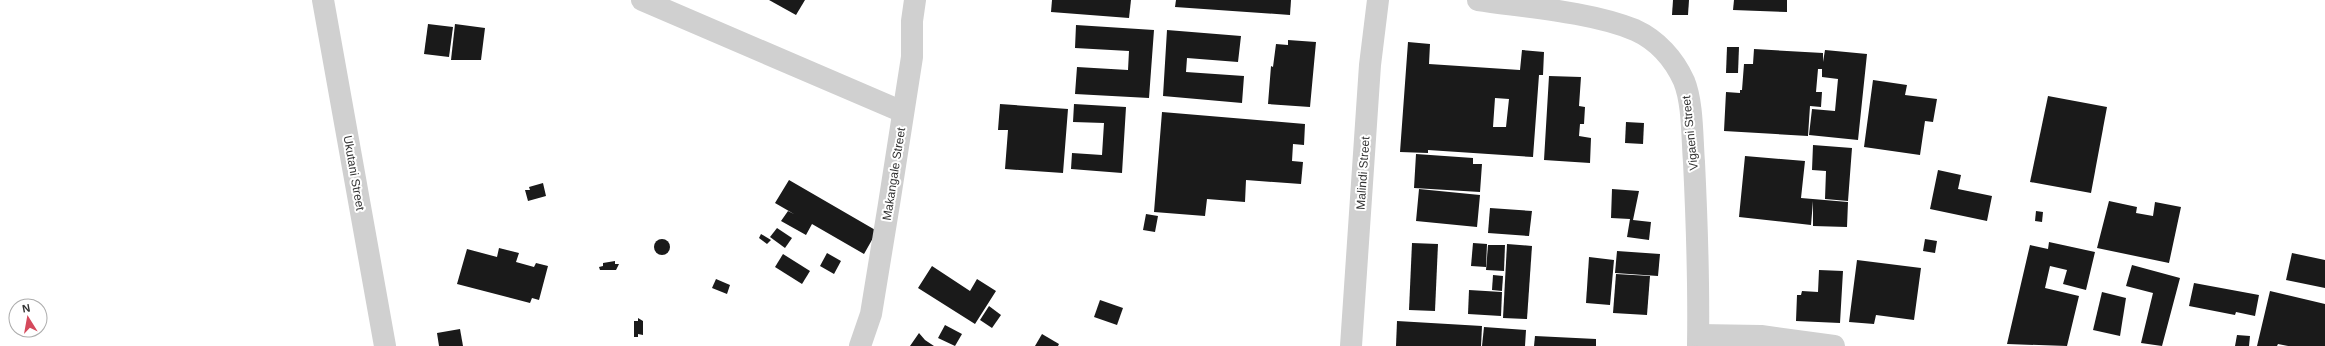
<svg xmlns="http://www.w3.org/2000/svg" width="2325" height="346" viewBox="0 0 2325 346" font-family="Arial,sans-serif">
  <rect width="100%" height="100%" fill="#fff"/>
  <g fill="#1a1a1a" fill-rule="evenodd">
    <path d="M769,0H805L796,15Z"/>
    <path d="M1052,0H1131L1129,18L1051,12Z"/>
    <path d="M1176,0H1291L1290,15L1175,7Z"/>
    <path d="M1673,0H1689L1688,15H1672Z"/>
    <path d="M1734,0H1787V12L1733,10Z"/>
    <path d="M428,24L453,27L449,57L424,54Z"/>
    <path d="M455,24L485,28L481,60H451Z"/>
    <path d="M1076,25L1154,30L1149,98L1075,94L1077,67L1128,70L1129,51L1075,48Z"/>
    <path d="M1167,30L1241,36L1238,62L1187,58L1186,72L1244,76L1242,103L1163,96Z"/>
    <path d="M1288,40L1316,42L1310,107L1268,104L1271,66L1273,67L1276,44L1288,45Z"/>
    <path d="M1408,42L1430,44L1429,64L1520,70L1522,50L1544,52L1543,75H1539L1533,157L1428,150V153L1400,152ZM1495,98L1509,99L1506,127H1493Z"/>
    <path d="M1727,47H1739L1738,73H1726Z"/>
    <path d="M1754,49L1823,53V62L1825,50L1867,54L1858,140L1809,135L1812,109L1835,111L1838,79L1822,77V69H1818L1816,92H1822L1821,107L1810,106L1808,136L1724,131L1726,92L1740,93V90H1742L1744,64H1753Z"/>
    <path d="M1549,76L1581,77L1579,106L1585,107L1584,124H1580L1579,136L1591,138L1590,163L1544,160Z"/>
    <path d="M1873,80L1907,85L1905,95L1937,99L1933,122L1925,121L1920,155L1864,147Z"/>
    <path d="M2048,96L2107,107L2091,193L2030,182Z"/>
    <path d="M1000,104L1068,109L1063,173L1005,169L1008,130H998Z"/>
    <path d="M1074,104L1126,107L1122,173L1071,169L1072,153L1102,155L1104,123L1073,122Z"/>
    <path d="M1162,112L1305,124L1304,145L1293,144L1292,161L1303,162L1301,184L1246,180L1245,202L1207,199L1205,216L1154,212Z"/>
    <path d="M1626,122L1644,123L1643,144L1625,143Z"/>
    <path d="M1813,145L1852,148L1848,201L1825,199L1826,171L1812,170Z"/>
    <path d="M1416,154L1473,158V164H1482L1480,192L1414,188Z"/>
    <path d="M1745,156L1805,161L1801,198L1848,202L1847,227L1813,226V201L1811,225L1739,217Z"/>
    <path d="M1938,170L1961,175L1958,189L1992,196L1987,221L1930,209Z"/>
    <path d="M789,180L877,231L864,254L812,224L806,235L781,221L788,211L794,214L775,203Z"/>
    <path d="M543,183L546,196L528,201L525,190H530L529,187Z"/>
    <path d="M1419,189L1480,195L1477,227L1416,221Z"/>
    <path d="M1612,189L1639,191L1633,220L1651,222L1649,240L1627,237L1630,219L1611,218Z"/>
    <path d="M2109,201L2137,207L2136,213L2153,216L2155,202L2181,207L2169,263L2097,248Z"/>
    <path d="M1490,208L1532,211L1529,236L1488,233Z"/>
    <path d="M2036,211L2043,212L2042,222L2035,221Z"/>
    <path d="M1146,214L1158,216L1155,232L1143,230Z"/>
    <path d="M777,228L792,238L785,248L770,237Z"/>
    <path d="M761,234L771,240L767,244L759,238Z"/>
    <circle cx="662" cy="247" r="8"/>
    <path d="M1925,239L1937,241L1935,253L1923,251Z"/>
    <path d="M2049,242L2095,252L2086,290L2063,284L2067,270L2050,266L2045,288L2079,296L2067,346L2007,344L2030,245L2048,249Z"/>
    <path d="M1412,243L1438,244L1435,311L1409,310Z"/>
    <path d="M1473,243L1487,244L1486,267L1471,266Z"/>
    <path d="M1507,244L1532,246L1527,319L1503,318Z"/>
    <path d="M1488,245H1505L1504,271L1486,270Z"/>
    <path d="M499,248L519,253L516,262L534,267L536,263L548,266L539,300L532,298L530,303L457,284L467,249L497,257Z"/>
    <path d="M1617,251L1660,254L1658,276L1615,273Z"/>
    <path d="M827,253L841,261L834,274L820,266Z"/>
    <path d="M2292,253L2325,260V288L2286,280Z"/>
    <path d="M783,254L810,271L802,284L775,267Z"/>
    <path d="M1589,257L1614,260L1610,305L1586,303Z"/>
    <path d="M1857,260L1921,268L1914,320L1876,315L1874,324L1849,322Z"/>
    <path d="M615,261V264H619L616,270H600L599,267L603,266V263Z"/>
    <path d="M2132,265L2180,278L2162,346L2141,343L2153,293L2126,286Z"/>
    <path d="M932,266L970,291L977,279L996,291L975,324L918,288Z"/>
    <path d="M1819,270L1843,271L1840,323L1796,321L1797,295H1801L1802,291L1818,292Z"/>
    <path d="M1616,274L1650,276L1647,315L1613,313Z"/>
    <path d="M1493,275L1503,276L1502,291L1492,290Z"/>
    <path d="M716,279L730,285L727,294L712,288Z"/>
    <path d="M2194,283L2259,295L2255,316L2236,312L2235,315L2189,306Z"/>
    <path d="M1469,290L1502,292L1501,316L1468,314Z"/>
    <path d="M2270,291L2325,304V346H2288L2278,344L2277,346H2257Z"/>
    <path d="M2102,292L2126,298L2120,336L2093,330Z"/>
    <path d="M1100,300L1123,308L1117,325L1094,317Z"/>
    <path d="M989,306L1001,315L992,328L980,320Z"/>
    <path d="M638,318L643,321V335L638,334V337H634V321H638Z"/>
    <path d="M1397,321L1482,326L1481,346H1396Z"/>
    <path d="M945,325L962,334L955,346L938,338Z"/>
    <path d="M1484,327L1526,330L1525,346H1482Z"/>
    <path d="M460,329L463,346H439L437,333Z"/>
    <path d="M919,333L925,340L934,346H910Z"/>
    <path d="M1042,334L1059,344L1058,346H1035Z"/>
    <path d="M2237,335L2250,336L2249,346H2235Z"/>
    <path d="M1535,336L1596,339V346H1534Z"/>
  </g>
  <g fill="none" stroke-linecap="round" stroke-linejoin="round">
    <g stroke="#d0d0d0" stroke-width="22">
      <path d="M323,0L385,346"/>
      <path d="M642,0L903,112"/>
      <path d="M1478,0C1525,7 1592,12 1635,30C1657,40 1674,59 1684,81C1693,103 1692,138 1694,162C1697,224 1699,284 1698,346"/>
      <path d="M1699,335L1761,336L1834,346"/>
      <path d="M860,346L871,314L889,204L912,57V21L915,0"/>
      <path d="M1351,346L1370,65L1378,0"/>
    </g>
  </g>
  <g text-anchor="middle" stroke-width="4" stroke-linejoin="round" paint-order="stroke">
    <g font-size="12" fill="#333" stroke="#fff">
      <text transform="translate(1690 133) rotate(-96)" y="4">Vigaeni Street</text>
      <text transform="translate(354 173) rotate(80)" y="4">Ukutani Street</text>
      <text transform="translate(1363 173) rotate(-86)" y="4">Malindi Street</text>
      <text transform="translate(894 174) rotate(-81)" y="4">Makangale Street</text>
    </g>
  </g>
  <g transform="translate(28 318) rotate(349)"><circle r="19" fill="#ffffff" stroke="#adadad"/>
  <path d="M0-3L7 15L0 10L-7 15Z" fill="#d5495c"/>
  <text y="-6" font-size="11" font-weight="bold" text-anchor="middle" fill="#333333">N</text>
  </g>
</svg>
